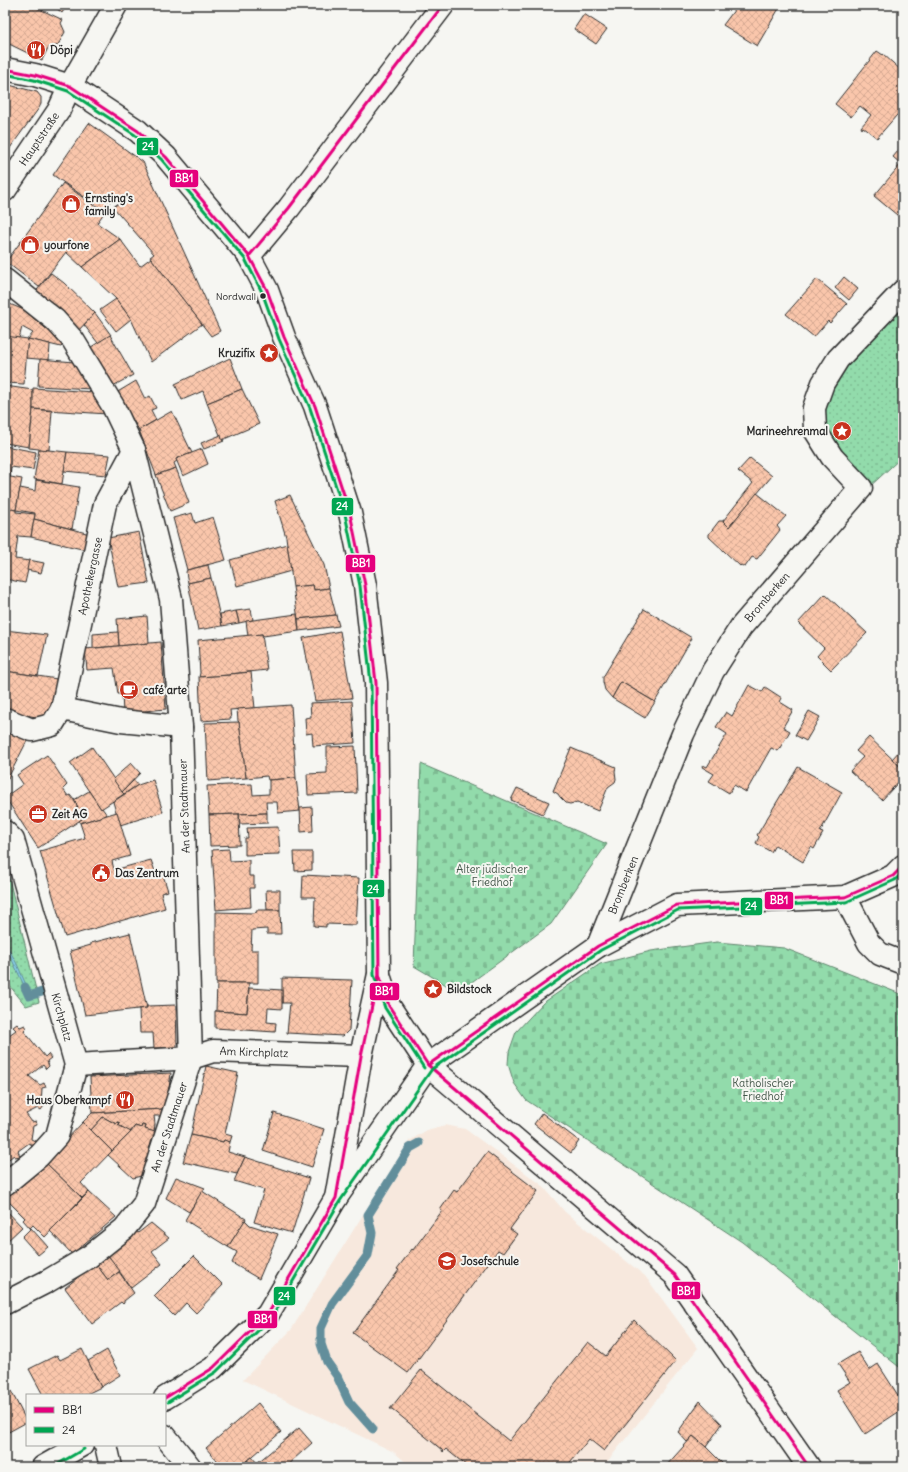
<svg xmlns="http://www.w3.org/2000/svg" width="908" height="1472" viewBox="0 0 908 1472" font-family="Delius,sans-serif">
  <defs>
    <pattern id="grass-dots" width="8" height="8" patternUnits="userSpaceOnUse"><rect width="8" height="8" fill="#92dbab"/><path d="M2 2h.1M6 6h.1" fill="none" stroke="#7ebc93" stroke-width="1.8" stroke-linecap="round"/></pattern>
    <pattern id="cemetery-stones" width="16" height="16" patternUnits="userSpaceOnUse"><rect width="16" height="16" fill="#92dbab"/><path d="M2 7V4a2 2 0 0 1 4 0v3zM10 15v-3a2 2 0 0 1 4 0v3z" fill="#7ebc93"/></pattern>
    <pattern id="water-waves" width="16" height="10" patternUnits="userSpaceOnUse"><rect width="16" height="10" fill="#86d0e6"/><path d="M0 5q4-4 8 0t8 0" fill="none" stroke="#74b3c5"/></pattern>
    <pattern id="building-cross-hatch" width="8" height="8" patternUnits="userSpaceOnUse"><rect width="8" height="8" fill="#fac6ab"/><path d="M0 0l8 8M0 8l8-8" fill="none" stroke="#d6aa93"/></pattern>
  </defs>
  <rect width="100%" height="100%" fill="#f6f6f2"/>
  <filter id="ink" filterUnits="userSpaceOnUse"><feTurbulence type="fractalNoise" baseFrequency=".025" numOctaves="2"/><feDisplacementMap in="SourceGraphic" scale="8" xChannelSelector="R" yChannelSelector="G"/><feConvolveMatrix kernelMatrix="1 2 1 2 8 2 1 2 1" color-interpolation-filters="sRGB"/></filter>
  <g filter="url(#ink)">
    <path fill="#f7e8dd" d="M445,1125L465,1129L542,1185L565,1212L645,1276L698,1348L603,1467H411L394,1452L243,1380L291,1330L409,1141L427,1130Z"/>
    <g fill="url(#grass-dots)" stroke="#5e836b">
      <path d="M903,297V456L867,489L820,430L829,381Z"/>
      <path d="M5,862L39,1002L26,1006L5,980Z"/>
    </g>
    <g fill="url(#cemetery-stones)" stroke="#5e836b">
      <path d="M421,764L607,844L551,924L458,992L414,966Z"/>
      <path d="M717,942L784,948L903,995V1370L742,1242L526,1100L514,1083L508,1064L509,1052L516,1032L543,1003L600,964L651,951Z"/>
    </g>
    <path fill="url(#water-waves)" stroke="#628e9b" d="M5,942L17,964L30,994L32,996H29L5,945Z"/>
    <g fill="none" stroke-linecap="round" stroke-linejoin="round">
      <g stroke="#628e9b" stroke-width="9">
        <path d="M25,987L29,996L42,992"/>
        <path d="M373,1429L349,1402L337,1376L327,1362L321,1344V1328L332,1304L368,1255L372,1233L368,1215L410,1148L419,1143"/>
      </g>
    </g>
    <g fill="url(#building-cross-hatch)" stroke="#2b2b2b">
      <path d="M5,5H31L63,20L61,23L65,32L58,45L48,48L42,60L5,42Z"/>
      <path d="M53,5H67L62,13Z"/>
      <path d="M738,5H781L757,46L723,25Z"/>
      <path d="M584,14L607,29L596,44L574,29Z"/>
      <path d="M877,51L883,55V54L903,72V108L877,138L863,127L862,129L861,127L871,115L860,106L851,117L835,104Z"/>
      <path d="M5,84L37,92L41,97V104L39,108L10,148L5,145Z"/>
      <path d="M89,123L143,162L220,331L211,336L150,257L154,254L113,207L119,203L117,201L112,198L104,211L53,175Z"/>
      <path d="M903,145V220L874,196L901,164L893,157Z"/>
      <path d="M63,183L104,213L97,223L120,239L82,267L66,252L39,287L6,262Z"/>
      <path d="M120,239L140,266L151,258L202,324L151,362L131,319L116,299L82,267Z"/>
      <path d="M51,273L64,283L95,313L77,332L33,295Z"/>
      <path d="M844,277L858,289L849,300L835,288Z"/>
      <path d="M817,279L847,304L830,323L828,321L814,337L786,314Z"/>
      <path d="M116,299L131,319L116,331L100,310Z"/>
      <path d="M5,302L24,310L64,344L61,347L28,339L33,333L22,327L19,339L5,336Z"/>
      <path d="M95,313L111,335L98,343L84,325Z"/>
      <path d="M110,335L133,375L111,387L88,349Z"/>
      <path d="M5,336L28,339L24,384L5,383Z"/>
      <path d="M28,339L50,344L49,360L26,358Z"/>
      <path d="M230,358L242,389L207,403L203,391L182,400L175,384Z"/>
      <path d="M40,359L74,362L91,389L38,386Z"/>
      <path d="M136,381L145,399L150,396L156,408L151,410L156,420L139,430L116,393Z"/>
      <path d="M5,386L33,390V409L29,447L5,443Z"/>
      <path d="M33,388L94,392L107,414L33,409Z"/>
      <path d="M242,389L259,424L222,440L207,403Z"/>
      <path d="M33,409L52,411L49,450L29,448Z"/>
      <path d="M172,411L192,453L176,459L177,461L174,463L176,468L156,475L139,430Z"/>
      <path d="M221,435L222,440L224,441L204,449L201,443Z"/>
      <path d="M5,446L36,452L33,470L11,467L10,477L5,476Z"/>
      <path d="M39,449L67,452L62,484L34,479Z"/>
      <path d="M202,449L208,464L183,476L176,459Z"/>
      <path d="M67,452L110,455L106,475L64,471Z"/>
      <path d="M750,458L772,476L729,527L723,521L753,483L738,471Z"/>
      <path d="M176,468L189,503L170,511L156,475Z"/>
      <path d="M5,476L22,479L16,510L5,508Z"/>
      <path d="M36,480L79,487L72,529L34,519L35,513L16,510L20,488L35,491Z"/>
      <path d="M757,493L786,516L777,526L780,530L757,559L752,557L745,567L741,565L740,566L709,537V534L719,521H723L729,527Z"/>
      <path d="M290,495L324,565L329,588L314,590L313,585L293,587L286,537L275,501Z"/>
      <path d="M5,508L16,510V512L35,514L31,537L18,536L15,559L30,561L25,583L5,579Z"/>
      <path d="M192,513L195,523L213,517L226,560L187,570L173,518Z"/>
      <path d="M34,519L90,534L86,550L31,537Z"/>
      <path d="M139,532L149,583L118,587L108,538Z"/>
      <path d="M287,544L291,571L237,586L230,560Z"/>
      <path d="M29,560L44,563L41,573L27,570Z"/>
      <path d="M208,565L211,578L188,583L186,572L187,570Z"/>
      <path d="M211,578L222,626L198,630L188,583Z"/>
      <path d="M313,585L314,590L329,588L336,615L298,619L293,587Z"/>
      <path d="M825,594L867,633L831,670L817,656L824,648L798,623Z"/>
      <path d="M251,609L253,620L239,623L236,611Z"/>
      <path d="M644,609L692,638L655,702L621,682L612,698L605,690L603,682V677Z"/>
      <path d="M236,611L239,623L222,626L220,614Z"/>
      <path d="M297,614L299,631L263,636L262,634L248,636L246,621Z"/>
      <path d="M336,615L339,626L299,631L298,619Z"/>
      <path d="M147,616L149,643L119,646L117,619Z"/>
      <path d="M5,630L47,635L38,676L5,671Z"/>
      <path d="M340,631L352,698L315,701L303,638Z"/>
      <path d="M118,632L119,646L93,648V634Z"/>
      <path d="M262,634L267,670L230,674V675L199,677L200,673L198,640Z"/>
      <path d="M161,642L166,709L123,713L122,694H118L114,668L87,670L85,649Z"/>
      <path d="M5,671L57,679L52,708L41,718L5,711Z"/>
      <path d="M251,672L255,708L230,710L231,719L201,721L199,677L230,675V674Z"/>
      <path d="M621,682L655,702L645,718L612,698Z"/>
      <path d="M749,685L762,692L765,687L782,698L780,702L793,710L783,727L790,731L778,751L771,748L746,792L734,785L729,793L709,781L714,774L702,767L703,765L707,767L727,734L716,727L726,712L732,716Z"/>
      <path d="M352,701L355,743L313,746L312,733L306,734L305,718L311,717L310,703Z"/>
      <path d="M291,705L296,778L268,780L267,776L246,778L239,722L238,721L237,709Z"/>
      <path d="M809,711L820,717L806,741L795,735Z"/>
      <path d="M239,722L246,778L208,781L205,723Z"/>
      <path d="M5,729L28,739L5,784Z"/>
      <path d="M869,737L903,769V777L882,800L850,771L863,757L856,751Z"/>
      <path d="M355,746L357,793L308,795L307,774L327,773V747Z"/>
      <path d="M92,747L124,794L101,809L70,763Z"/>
      <path d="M571,748L616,767L615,771L616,779L615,782L608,787L598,811L577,802L570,804L566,803L560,797L558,794L553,791Z"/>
      <path d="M901,749L903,750V769L892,759Z"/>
      <path d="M47,755L67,785L63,789L68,796L70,795L74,800L78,807L76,808L82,819L38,848L5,797L23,784L17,775Z"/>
      <path d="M131,763L140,773L122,792L113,779Z"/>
      <path d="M798,767L842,792L820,832L823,833L814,849L811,847L803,862L775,845L771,852L756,843L759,837L757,835Z"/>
      <path d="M296,778L300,811L278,813L277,802H266L267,813L209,815L207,786L252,784L253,795L269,794V780Z"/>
      <path d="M134,780L138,785L124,794L122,792Z"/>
      <path d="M153,780L163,812L120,825L113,802L138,785Z"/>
      <path d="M517,788L549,802L543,814L511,800Z"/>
      <path d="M89,791L101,809L102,808L107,815L80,823L79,821L82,819L76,808L78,807L74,800Z"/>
      <path d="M312,807L313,831L301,832L300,808Z"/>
      <path d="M117,812L130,856L112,861L114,870L151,860L157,877L163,875L168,891L161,893L165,908L65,937L40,851L85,838L80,823Z"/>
      <path d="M267,813V823L240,824L239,814Z"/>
      <path d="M239,814L240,845L210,846L209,815Z"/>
      <path d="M278,827L280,854L245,855V838H248L247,828Z"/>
      <path d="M229,849L230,861L249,860V876H254V888H250L251,907L216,910L212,850Z"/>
      <path d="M294,852H312V870L295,871Z"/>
      <path d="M303,875L359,878L356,925L326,924V927L314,926L315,897H302Z"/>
      <path d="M266,890H280V910H267Z"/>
      <path d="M256,910H280L281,934H267V929L252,930L251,950H258V983H216V912L253,913L257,912Z"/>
      <path d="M130,933L147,1008L85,1015L70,951L91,945V943Z"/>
      <path d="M282,978L352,980L349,1030L343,1036L287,1033L290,1003H282Z"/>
      <path d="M217,983H249L247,1013L216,1011Z"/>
      <path d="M249,988L282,990V1009L268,1008L267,1022L276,1023L275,1032L215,1028V1011L247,1013Z"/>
      <path d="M176,1005L177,1047L154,1048L153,1033H140L139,1009L147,1008V1006Z"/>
      <path d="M17,1024L20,1027L25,1025L27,1028L24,1031L45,1057L48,1054L51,1058L47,1061L49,1066L46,1069L43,1065L29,1076L40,1085L44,1083L46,1087L42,1088L41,1104L44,1106L41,1110L38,1108L26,1114L32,1122L36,1121L37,1125L33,1126L31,1139L35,1141L32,1145L29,1143L18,1151L20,1156L15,1157L14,1155L5,1162V1038L16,1030L13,1027Z"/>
      <path d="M206,1066L238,1073L225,1134L232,1136L230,1142L224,1140L223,1142L191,1135Z"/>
      <path d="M171,1073L168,1096L164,1109L92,1113L90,1077Z"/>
      <path d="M164,1109L161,1116H154L155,1124L154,1132L145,1129L146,1126L142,1125L141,1128L135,1126L130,1132L118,1125L120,1123L117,1122L116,1124L103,1117L91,1130L83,1122L92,1113Z"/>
      <path d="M274,1113L324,1129L312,1167L263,1151Z"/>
      <path d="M542,1113L579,1141L571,1153L534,1124Z"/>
      <path d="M103,1117L116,1124L117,1122L120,1123L118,1125L131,1132L112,1151L91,1130Z"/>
      <path d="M83,1122L112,1151L81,1183L89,1192L82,1198L45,1162Z"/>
      <path d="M142,1125L146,1126L145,1129L155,1132L141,1176L133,1178L108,1155L131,1132L135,1126L141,1128Z"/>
      <path d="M191,1135L223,1142L224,1140L230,1142L228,1152L245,1157L237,1174L183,1162Z"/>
      <path d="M487,1152L538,1191L510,1229L517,1234L503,1253L498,1250L408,1373L353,1333L399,1270L397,1269L412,1249L413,1250L442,1211L440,1210L454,1190L457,1192Z"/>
      <path d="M245,1157L309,1178L292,1233L254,1222L264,1190L234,1181Z"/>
      <path d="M45,1162L82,1198L45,1237L33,1225L30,1228L23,1220L25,1218L5,1198Z"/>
      <path d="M176,1177L205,1188L189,1212L166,1198Z"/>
      <path d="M202,1191L246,1219L228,1247L185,1220Z"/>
      <path d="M89,1192L116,1217L72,1254L50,1231Z"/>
      <path d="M5,1209L22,1227L5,1243Z"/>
      <path d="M245,1220L250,1225L278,1234L259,1279L232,1263L237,1252L228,1247Z"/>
      <path d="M151,1223L169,1238L152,1251L162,1264L131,1288L107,1254L137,1231L138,1233Z"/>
      <path d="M31,1228L48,1247L38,1255L22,1237Z"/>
      <path d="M107,1254L120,1271L108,1280L95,1263Z"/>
      <path d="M194,1256L223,1285L196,1313L186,1303L174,1316L154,1296Z"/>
      <path d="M95,1263L108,1280L119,1272L134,1293L124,1301V1303L123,1304L121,1302L92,1324L65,1288Z"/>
      <path d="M634,1320L676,1361L604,1451L589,1439L566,1467H468L446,1449L443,1452L442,1450L392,1409H390L421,1370L509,1441L588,1342L606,1356Z"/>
      <path d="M82,1349L101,1387L85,1395H43L29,1369L57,1355L60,1360Z"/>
      <path d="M107,1350L120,1375L101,1387L88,1361Z"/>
      <path d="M858,1352L869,1370L878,1364L903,1403V1409L865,1434L837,1390L850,1382L838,1364Z"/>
      <path d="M7,1385L9,1387L27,1422L5,1434V1387Z"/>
      <path d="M700,1401L722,1424L706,1447L693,1436L687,1442L678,1432Z"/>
      <path d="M258,1403L281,1432L240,1467H222L206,1448Z"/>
      <path d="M299,1428L312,1443L285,1467H240L252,1457L257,1463Z"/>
      <path d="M693,1436L706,1447L726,1467H665Z"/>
    </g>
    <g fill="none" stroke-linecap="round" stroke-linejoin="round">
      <g stroke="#2b2b2b" stroke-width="25">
        <g id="minor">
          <path d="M5,69L35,75L70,86L138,131L166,157L249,256L267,290L284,337L315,406L350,513L365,585L376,683L379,974L361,1056L336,1198"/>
          <path d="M5,190L59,110L70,86L116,5"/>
          <path d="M249,256L289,208L443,5"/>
          <path d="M5,280L55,320L73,340L113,406L134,450L171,599L181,727L191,1058L144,1204L124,1229L90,1256L48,1281L5,1303"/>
          <path d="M62,709L105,504L134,450"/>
          <path d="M5,719L32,730L52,725L62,709L121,721L181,727"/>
          <path d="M5,832L13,840L76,1065L57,1136L39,1156L5,1184"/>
          <path d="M845,897L869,943L880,954L903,963"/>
          <path d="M598,946L683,734L713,671L741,627L861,488L832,457L815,430L814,408L823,383L838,359L903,291"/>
          <path d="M379,975L389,1006L428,1065L675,1275L809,1467"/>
          <path d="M76,1065L191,1058L213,1051L361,1056"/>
          <path d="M165,1398L213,1368L268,1314L336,1198L428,1065L598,946L677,905L845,897L893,876L903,866"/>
          <path d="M165,1436L190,1467"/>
          <path d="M106,1445L111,1467"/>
          <path d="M43,1467L82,1445"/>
        </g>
      </g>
      <use href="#minor" stroke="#f6f6f2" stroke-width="22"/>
      <g stroke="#f6f6f2" stroke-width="6">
        <g id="bus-1">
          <path d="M5,69L35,75L70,86L138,131L166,157L249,256L267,290L284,337L315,406L350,513L365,585L376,683L379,974L389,1006L428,1065L675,1275L809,1467"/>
          <path d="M249,256L289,208L443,5"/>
          <path d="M428,1065L598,946L677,905L845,897L893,876L903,866"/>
          <path d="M165,1398L213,1368L268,1314L336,1198L361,1056L379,974V966"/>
        </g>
      </g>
      <g stroke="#f6f6f2" stroke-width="6">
        <g id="bus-2">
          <path d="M5,74L34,80L68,91L135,135L162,160L245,259L262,292L279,339L310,408L345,514L360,586L371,683L374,975L385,1008L424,1068"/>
          <path d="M168,1402L216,1372L272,1317L340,1201L432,1069L601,950L678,910L846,902L895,880L903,873"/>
          <path d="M53,1467L84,1449"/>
        </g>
      </g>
      <use href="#bus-1" stroke="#e5007d" stroke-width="3"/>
      <use href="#bus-2" stroke="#00a651" stroke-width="3"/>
    </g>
  </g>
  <defs>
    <g id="restaurant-disc" transform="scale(1)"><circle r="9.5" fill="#c8321e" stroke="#f6f6f2"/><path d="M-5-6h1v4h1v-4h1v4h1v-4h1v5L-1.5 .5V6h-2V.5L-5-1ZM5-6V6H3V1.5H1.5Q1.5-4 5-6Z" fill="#fff"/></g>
    <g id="shop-disc" transform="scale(1)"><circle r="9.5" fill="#c8321e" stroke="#f6f6f2"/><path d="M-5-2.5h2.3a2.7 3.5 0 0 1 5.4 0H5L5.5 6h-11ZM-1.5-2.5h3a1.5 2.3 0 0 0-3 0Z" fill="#fff"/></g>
    <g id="sight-disc" transform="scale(1)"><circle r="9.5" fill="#c8321e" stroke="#f6f6f2"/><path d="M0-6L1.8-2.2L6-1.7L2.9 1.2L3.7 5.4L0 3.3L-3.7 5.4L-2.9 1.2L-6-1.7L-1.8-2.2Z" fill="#fff"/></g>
    <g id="cafe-disc" transform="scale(1)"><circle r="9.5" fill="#c8321e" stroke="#f6f6f2"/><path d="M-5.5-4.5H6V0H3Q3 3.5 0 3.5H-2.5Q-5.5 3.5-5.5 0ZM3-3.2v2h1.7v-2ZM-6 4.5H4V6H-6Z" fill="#fff"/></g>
    <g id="office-disc" transform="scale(1)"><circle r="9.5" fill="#c8321e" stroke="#f6f6f2"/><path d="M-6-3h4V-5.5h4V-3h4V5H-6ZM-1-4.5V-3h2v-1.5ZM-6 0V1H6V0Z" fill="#fff"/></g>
    <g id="civic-disc" transform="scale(1)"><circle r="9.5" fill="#c8321e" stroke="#f6f6f2"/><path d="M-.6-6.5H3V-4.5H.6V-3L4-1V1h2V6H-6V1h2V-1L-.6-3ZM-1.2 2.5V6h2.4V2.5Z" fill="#fff"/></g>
    <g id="school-disc" transform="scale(1)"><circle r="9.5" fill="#c8321e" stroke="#f6f6f2"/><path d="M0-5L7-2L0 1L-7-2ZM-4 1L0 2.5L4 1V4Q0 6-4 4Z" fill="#fff"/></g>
  </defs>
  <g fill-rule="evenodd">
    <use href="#restaurant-disc" x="36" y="50"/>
    <use href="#shop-disc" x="71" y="204"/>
    <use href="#shop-disc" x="30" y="245"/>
    <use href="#sight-disc" x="269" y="353"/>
    <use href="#sight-disc" x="842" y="431"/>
    <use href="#cafe-disc" x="129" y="690"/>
    <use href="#office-disc" x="38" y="814"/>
    <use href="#civic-disc" x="101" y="873"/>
    <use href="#sight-disc" x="433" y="989"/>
    <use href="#restaurant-disc" x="125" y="1100"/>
    <use href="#school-disc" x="447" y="1261"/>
  </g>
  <circle fill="#2b2b2b" stroke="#f6f6f2" stroke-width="1.5" cx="263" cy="296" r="3.5"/>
  <g text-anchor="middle" stroke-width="4" stroke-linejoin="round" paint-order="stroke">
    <g font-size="10" fill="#2b2b2b" stroke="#f6f6f2" text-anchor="end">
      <text x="256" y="300">Nordwall</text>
    </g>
    <g font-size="11" font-weight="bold" fill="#2b2b2b" stroke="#f6f6f2" text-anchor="start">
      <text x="50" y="54">Döpi</text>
      <text x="85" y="202">Ernsting's<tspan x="85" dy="13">family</tspan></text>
      <text x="44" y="249">yourfone</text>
      <text x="255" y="357" text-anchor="end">Kruzifix</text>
      <text x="828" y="435" text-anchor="end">Marineehrenmal</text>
      <text x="143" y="694">café arte</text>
      <text x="52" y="818">Zeit AG</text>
      <text x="115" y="877">Das Zentrum</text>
      <text x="447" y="993">Bildstock</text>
      <text x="111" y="1104" text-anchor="end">Haus Oberkampf</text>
      <text x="461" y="1265">Josefschule</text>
    </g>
    <g font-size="11" fill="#2b2b2b" stroke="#f6f6f2">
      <text transform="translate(39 139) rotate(-56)" y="4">Hauptstraße</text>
      <text transform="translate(90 576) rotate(-78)" y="4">Apothekergasse</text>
      <text transform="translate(767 597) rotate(-49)" y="4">Bromberken</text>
      <text transform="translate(184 806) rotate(-92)" y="4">An der Stadtmauer</text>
      <text transform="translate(623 885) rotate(-68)" y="4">Bromberken</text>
      <text transform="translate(62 1017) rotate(74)" y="4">Kirchplatz</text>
      <text transform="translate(254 1052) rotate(2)" y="4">Am Kirchplatz</text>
      <text transform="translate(169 1127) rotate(-72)" y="4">An der Stadtmauer</text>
    </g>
    <g font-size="11" fill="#45574b" stroke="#f6f6f2">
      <text x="492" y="873">Alter jüdischer<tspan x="492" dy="13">Friedhof</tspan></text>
      <text x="763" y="1087">Katholischer<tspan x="763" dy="13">Friedhof</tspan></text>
    </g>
  </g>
  <g stroke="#f6f6f2" stroke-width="1.5">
    <rect x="136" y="137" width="23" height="19" rx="4" fill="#00a651"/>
    <rect x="169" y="169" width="30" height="19" rx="4" fill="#e5007d"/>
    <rect x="331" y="497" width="23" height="19" rx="4" fill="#00a651"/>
    <rect x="345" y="554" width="31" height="19" rx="4" fill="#e5007d"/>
    <rect x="362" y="879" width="23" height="19" rx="4" fill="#00a651"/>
    <rect x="764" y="891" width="30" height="19" rx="4" fill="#e5007d"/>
    <rect x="740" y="897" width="23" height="19" rx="4" fill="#00a651"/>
    <rect x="369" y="982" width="31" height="19" rx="4" fill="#e5007d"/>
    <rect x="671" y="1281" width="30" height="19" rx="4" fill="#e5007d"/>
    <rect x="273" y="1286" width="23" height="20" rx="4" fill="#00a651"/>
    <rect x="247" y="1310" width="31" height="19" rx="4" fill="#e5007d"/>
  </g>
  <g font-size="11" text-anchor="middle" font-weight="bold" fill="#fff">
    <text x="148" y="150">24</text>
    <text x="184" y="182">BB1</text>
    <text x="342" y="510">24</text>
    <text x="361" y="567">BB1</text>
    <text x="373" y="893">24</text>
    <text x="779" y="904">BB1</text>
    <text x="751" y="910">24</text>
    <text x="384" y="995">BB1</text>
    <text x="686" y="1295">BB1</text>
    <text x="284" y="1300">24</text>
    <text x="263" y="1323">BB1</text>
  </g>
  <rect width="908" height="1472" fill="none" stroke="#f6f6f2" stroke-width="20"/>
  <rect x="10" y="10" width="888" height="1452" fill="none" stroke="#2b2b2b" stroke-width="1.5" filter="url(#ink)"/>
  <rect x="26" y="1394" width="140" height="52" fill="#f6f6f2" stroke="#a5a5a2"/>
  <rect x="34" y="1407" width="20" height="6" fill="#e5007d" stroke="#a5a5a2"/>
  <text x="62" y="1414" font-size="12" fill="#2b2b2b">BB1</text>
  <rect x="34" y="1427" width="20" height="6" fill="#00a651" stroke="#a5a5a2"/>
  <text x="62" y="1434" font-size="12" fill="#2b2b2b">24</text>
</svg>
